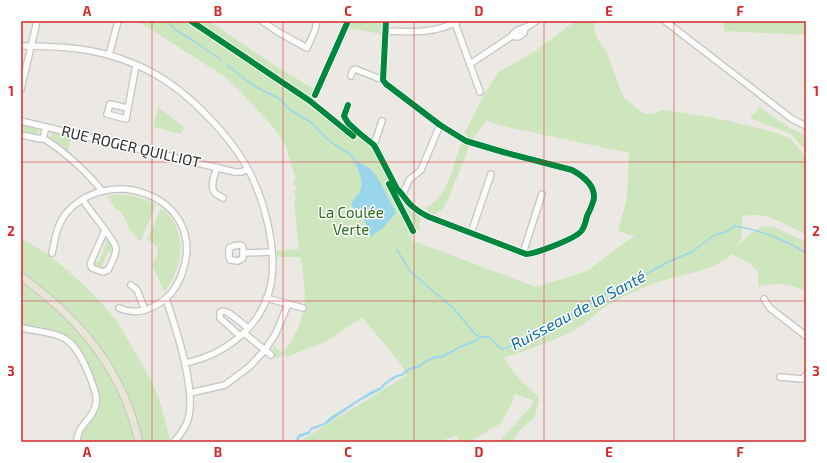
<svg xmlns="http://www.w3.org/2000/svg" width="827" height="463" viewBox="0 0 827 463" font-family="'Exo 2',sans-serif">
  <rect width="100%" height="100%" fill="#ece8e4"/>
  <g fill="#cee6be">
    <path d="M138,21H209L274,65L314,89L315,95L317,96L315,100L339,122L372,147L401,199L421,218V220L419,223L420,229L413,235L411,240L536,287L587,271L635,235H630L618,231L627,198L629,153L507,127L486,121L473,139L464,134L484,95L498,73L535,51L575,21H595L594,28L598,40L607,53L619,86L624,98L645,114H653L663,110L711,117L774,132L790,138L806,157V235C786,224 765,211 742,216V236L737,247L748,235L762,226L774,227L806,242V291C786,283 779,282 758,287V272L749,263L732,254C717,270 682,274 662,281C643,287 623,296 607,306C596,312 588,322 578,328C555,341 529,349 504,358L511,369L522,382L537,395L539,402L534,418L520,430L512,442H499L532,405L533,400L515,394L511,405L501,423L473,440L472,442H458V435L438,442H299L407,375L401,364L362,317L329,340L287,357L283,353L277,359L273,356V345L283,353C308,319 308,297 300,257H277L276,251L299,249L294,202L296,198L294,191L297,190L293,182L295,177L285,144L274,128L240,91L225,77Z"/>
    <path d="M344,21H381V34L348,28L342,25Z"/>
    <path d="M723,21H806V35L724,31Z"/>
    <path d="M158,107L185,128L182,130V134L153,127Z"/>
    <path d="M760,107L788,127L806,136V151L791,134L750,118Z"/>
    <path d="M21,124L39,129L38,136L21,132Z"/>
    <path d="M54,131L71,135L68,151L50,137Z"/>
    <path d="M461,143L469,146L463,163L447,202L442,210L437,212L435,215L425,209V206L428,207C432,203 437,200 440,196C451,181 455,160 461,143Z"/>
    <path d="M114,195C129,194 144,197 156,205L140,242L128,227L126,220L121,212L116,209L107,196Z"/>
    <path d="M161,208C189,230 184,267 164,292L152,264C157,259 158,253 157,247L151,241L147,240Z"/>
    <path d="M106,237L113,250L112,253L108,252L102,266L106,268L103,270L94,266L93,264L94,261L98,263L107,241L103,240Z"/>
    <path d="M21,238L47,254L67,270L89,290L116,319L151,380L159,398L170,439L172,442H143C130,393 108,348 71,313C62,305 52,297 43,290C37,285 29,280 24,274L21,268Z"/>
    <path d="M21,282L41,296L66,318L101,358L124,401L136,442H80V435L97,406L80,351L74,342L65,335L56,331L21,325Z"/>
  </g>
  <g fill="#99d6ec">
    <path d="M355,160C359,163 365,165 369,168C379,175 388,200 396,212L384,227L371,237L361,212L352,207C350,199 360,196 361,188C363,179 357,169 355,160Z"/>
    <path d="M477,339L479,340L460,348L442,358H436L425,363L420,367L410,370L402,376L397,377L385,385L382,389L358,402L325,425L311,430L310,434L300,437L298,442H289L296,440L298,435L309,431L310,428L324,423L332,416L370,392L381,387L384,383L396,375L401,374L409,368L419,365L423,362L435,356H441L460,346Z"/>
  </g>
  <g fill="none" stroke-linecap="round" stroke-linejoin="round">
    <g stroke="#99d6ec" stroke-width="1.5">
      <path d="M166,21L177,31L194,41L221,60"/>
      <path d="M227,65L254,86L280,99L289,109L312,123L325,137L334,144L350,154L355,161"/>
      <path d="M397,250L410,271L454,309L476,335L481,337"/>
      <path d="M477,340L481,337H489L501,349L507,348L513,344L553,327L607,293L646,274L670,261L692,252L714,235L726,232L734,226C757,229 786,240 806,253"/>
    </g>
    <g stroke="#c5c4c5" stroke-width="8">
      <g id="minor">
        <path d="M262,21L278,32L307,48L315,30L317,21"/>
        <path d="M665,21L792,119L806,126"/>
        <path d="M455,23L480,92"/>
        <path d="M386,31C411,32 435,34 458,21"/>
        <path d="M512,36L518,37L524,33L525,28"/>
        <path d="M21,46C69,46 110,49 153,73C190,93 234,139 252,177C266,207 277,251 271,284C263,326 225,355 185,363"/>
        <path d="M109,55L118,21"/>
        <path d="M470,64L512,36C516,29 520,30 526,27C529,26 533,23 536,21"/>
        <path d="M351,76L352,72L355,69L383,80"/>
        <path d="M21,89L37,21"/>
        <path d="M348,105L344,116L348,123L359,133L374,145L397,189C403,194 406,201 412,206C417,211 423,214 429,217L526,254C535,254 578,238 582,230C585,226 586,220 587,216C590,210 593,204 594,198C595,185 583,176 572,170L503,152L466,141L440,125L386,84L383,80L386,21"/>
        <path d="M127,108L110,104L107,114L126,119L136,65"/>
        <path d="M21,121L46,127L43,138L41,139L21,135"/>
        <path d="M46,127L235,172H242L247,169"/>
        <path d="M43,138C64,151 87,172 102,191"/>
        <path d="M374,145L382,121"/>
        <path d="M217,167C215,174 209,187 215,193C217,195 220,196 223,198"/>
        <path d="M403,194L409,180L421,170L440,125"/>
        <path d="M83,200C88,209 116,241 116,249C116,255 111,264 108,270L103,272L92,268L90,264L105,230"/>
        <path d="M471,233L491,174"/>
        <path d="M241,245L243,247V258L238,261L230,260L229,257V248L233,246Z"/>
        <path d="M52,253C55,240 56,228 64,216C105,162 204,195 184,267C181,279 174,292 164,300C151,310 135,315 119,308"/>
        <path d="M244,253L272,252"/>
        <path d="M523,253L542,194"/>
        <path d="M131,285L137,290L145,310"/>
        <path d="M266,298L303,308"/>
        <path d="M166,299C176,328 195,385 189,416C187,426 181,434 174,442"/>
        <path d="M764,299L770,308L806,336"/>
        <path d="M21,328C65,336 72,333 90,377C93,387 99,397 95,407C91,421 77,425 77,442"/>
        <path d="M244,333L271,355"/>
        <path d="M240,336L220,318V312L223,311L229,313L248,328"/>
        <path d="M780,377L803,379L806,375"/>
        <path d="M190,393L225,385L249,367L265,350L276,333L288,304"/>
      </g>
    </g>
    <g stroke="#c6c5c4" stroke-width="9">
      <path id="major" d="M21,276C81,321 122,368 139,442"/>
    </g>
    <use href="#minor" stroke="#fcfcfb" stroke-width="5.5"/>
    <use href="#major" stroke="#e8e4d6" stroke-width="7"/>
    <g stroke="#fff" stroke-width="8">
      <g id="cycleway">
        <path d="M191,21L310,101L353,136"/>
        <path d="M315,95L348,21"/>
        <path d="M348,105L344,116L348,123L359,133L374,145L397,189C403,194 406,201 412,206C417,211 423,214 429,217L526,254C535,254 578,238 582,230C585,226 586,220 587,216C590,210 593,204 594,198C595,185 583,176 572,170L503,152L466,141L440,125L386,84L383,80L386,21"/>
        <path d="M389,184L413,231"/>
      </g>
    </g>
    <use href="#cycleway" stroke="#00873e" stroke-width="6"/>
  </g>
  <path fill="none" stroke="#d62828" stroke-width="1" stroke-opacity="0.55" d="M152,21V442M283,21V442M414,21V442M544,21V442M674,21V442M21,162H806M21,301H806"/>
  <g text-anchor="middle" stroke-width="3" stroke-linejoin="round" paint-order="stroke">
    <g font-size="15" fill="#2e2e2e" stroke="#fff">
      <text transform="translate(131 147) rotate(13)" y="5">RUE ROGER QUILLIOT</text>
    </g>
    <g font-size="15" fill="#2c6e1b" stroke="#fff">
      <text x="351" y="218">La Coulée<tspan x="351" dy="17">Verte</tspan></text>
    </g>
    <g font-size="16" font-style="italic" fill="#0d6fa3" stroke="#fff">
      <text transform="translate(578 310) rotate(-28)" y="6">Ruisseau de la Santé</text>
    </g>
  </g>
  <rect width="827" height="463" fill="none" stroke="#ffffff" stroke-width="44"/>
  <rect x="22" y="22" width="783" height="419" fill="none" stroke="#d62828" stroke-width="1.5"/>
  <g font-size="13" text-anchor="middle" font-weight="bold" fill="#d62828">
    <text x="87" y="16">A</text>
    <text x="218" y="16">B</text>
    <text x="348" y="16">C</text>
    <text x="479" y="16">D</text>
    <text x="609" y="16">E</text>
    <text x="740" y="16">F</text>
    <text x="11" y="96">1</text>
    <text x="816" y="96">1</text>
    <text x="11" y="236">2</text>
    <text x="816" y="236">2</text>
    <text x="11" y="376">3</text>
    <text x="816" y="376">3</text>
    <text x="87" y="457">A</text>
    <text x="218" y="457">B</text>
    <text x="348" y="457">C</text>
    <text x="479" y="457">D</text>
    <text x="609" y="457">E</text>
    <text x="740" y="457">F</text>
  </g>
</svg>
